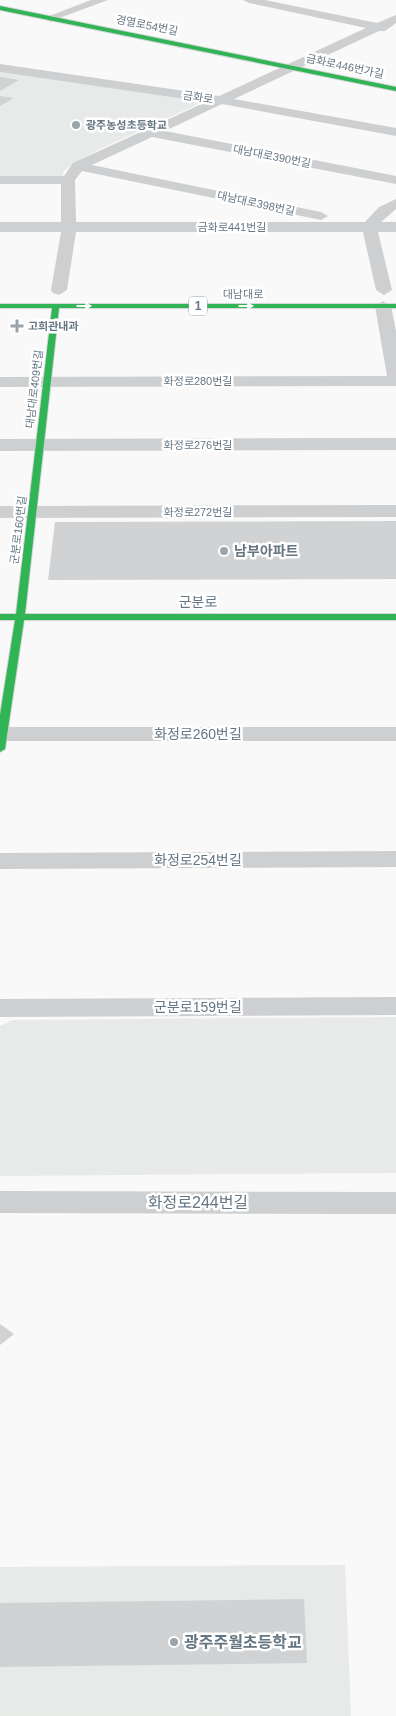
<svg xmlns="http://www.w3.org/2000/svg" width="396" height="1716" viewBox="0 0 396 1716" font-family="Helvetica,'Noto Sans KR',sans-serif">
  <rect width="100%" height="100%" fill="#f9f9f9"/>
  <g fill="#e8e9e9">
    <path d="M0,72L205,101L100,149L70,166L64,171L62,178L0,177Z"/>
    <path d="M396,1017V1173L0,1176V1026L13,1020Z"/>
    <path d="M345,1565L351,1716H0V1567Z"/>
  </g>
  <path fill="#e8ebe6" d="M223,1712V1716H0V1715Z"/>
  <g fill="#d0d2d3">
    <path d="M0,77L19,80L0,91Z"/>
    <path d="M0,96L14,98L0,106Z"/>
    <path d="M396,521V579L48,580L55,522Z"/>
    <path d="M0,1324L14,1334L0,1345Z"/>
    <path d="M304,1599L307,1663L0,1667V1603Z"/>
  </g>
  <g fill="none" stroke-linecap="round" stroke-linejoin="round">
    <g stroke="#d5d6d7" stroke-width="2">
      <g id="fast">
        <path d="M0,6L396,87V91L0,10Z"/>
        <path d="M0,304H396V308H59L25,614H396V620H24L5,749L0,752V715L15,620H0V614H16L52,308H0Z"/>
      </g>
    </g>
    <g fill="#cecfd0" fill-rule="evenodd">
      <path d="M91,0H108L54,20L50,22L44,18Z"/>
      <path d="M243,0H265L377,23L396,15V23L385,31H379L234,99L396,128V136L222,104L165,131L396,176V184L152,137L92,165L321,212L328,216L321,220L82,171L75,180L76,222H365L379,207L396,199V209L381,222H396V232H378L392,290L384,295L376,290L363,232H76L67,290L59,295L53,293L51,290L61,232H0V222H61V184H0V176H64L73,163L206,102L0,72V64L219,96L366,28L249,3Z"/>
      <path d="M383,301L391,306L396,331V386L0,387V377L387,376L375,306Z"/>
      <path d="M396,438V450L0,451V439Z"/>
      <path d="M396,505V517L0,518V506Z"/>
      <rect x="0" y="727" width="396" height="14"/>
      <path d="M396,851V867L0,869V853Z"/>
      <path d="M396,997V1015L0,1017V999Z"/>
      <path d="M0,1191L396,1192V1214L0,1213Z"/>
    </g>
    <use href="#fast" fill="#30b455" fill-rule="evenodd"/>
  </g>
  <defs><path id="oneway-solid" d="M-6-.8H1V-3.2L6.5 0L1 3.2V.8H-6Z" transform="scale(1.25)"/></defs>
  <g fill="#fff">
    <use href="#oneway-solid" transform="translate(84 306)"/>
    <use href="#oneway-solid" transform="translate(246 306)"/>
  </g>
  <g fill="#99a4ac" stroke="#fff" stroke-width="2">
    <circle cx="76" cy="125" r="5"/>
    <path d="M14.5 318.5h5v5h5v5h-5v5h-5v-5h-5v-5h5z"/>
    <circle cx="224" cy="551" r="5"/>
    <circle cx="174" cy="1642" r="5"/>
  </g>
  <g text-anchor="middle" stroke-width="5" stroke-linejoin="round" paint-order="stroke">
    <g font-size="11" fill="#657683" stroke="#fff">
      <text transform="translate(147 25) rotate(11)" y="4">경열로54번길</text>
      <text transform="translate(345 66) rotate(12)" y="4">금화로446번가길</text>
      <text transform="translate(198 97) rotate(8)" y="4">금화로</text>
      <text transform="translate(272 156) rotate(11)" y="4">대남대로390번길</text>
      <text transform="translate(256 203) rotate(12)" y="4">대남대로398번길</text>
      <text x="232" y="231">금화로441번길</text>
      <text x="243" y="298">대남대로</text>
      <text x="198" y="385">화정로280번길</text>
      <text transform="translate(34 389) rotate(-83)" y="4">대남대로409번길</text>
      <text x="198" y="449">화정로276번길</text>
      <text x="198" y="516">화정로272번길</text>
      <text transform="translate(18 530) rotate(-83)" y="4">군분로160번길</text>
    </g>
    <g font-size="11" font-weight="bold" fill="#657683" stroke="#fff" text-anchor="start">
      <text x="86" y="129">광주농성초등학교</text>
      <text x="28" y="330">고희관내과</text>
    </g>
    <rect fill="#fff" stroke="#939fa8" stroke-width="1" x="189" y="296.5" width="18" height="19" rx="4"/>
    <g font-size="12" font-weight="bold" fill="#657683">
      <text x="198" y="310">1</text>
    </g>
    <g font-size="14" font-weight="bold" fill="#657683" stroke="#fff" text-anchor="start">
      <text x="234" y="556">남부아파트</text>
    </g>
    <g font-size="14" fill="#657683" stroke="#fff">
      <text x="198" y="607">군분로</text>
      <text x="198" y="739">화정로260번길</text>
      <text x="198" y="865">화정로254번길</text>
      <text x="198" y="1012">군분로159번길</text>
    </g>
    <g font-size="16" fill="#657683" stroke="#fff">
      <text x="198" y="1208">화정로244번길</text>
    </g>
    <g font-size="16" font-weight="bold" fill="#657683" stroke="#fff" text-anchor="start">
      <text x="184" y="1648">광주주월초등학교</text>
    </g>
  </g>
</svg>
